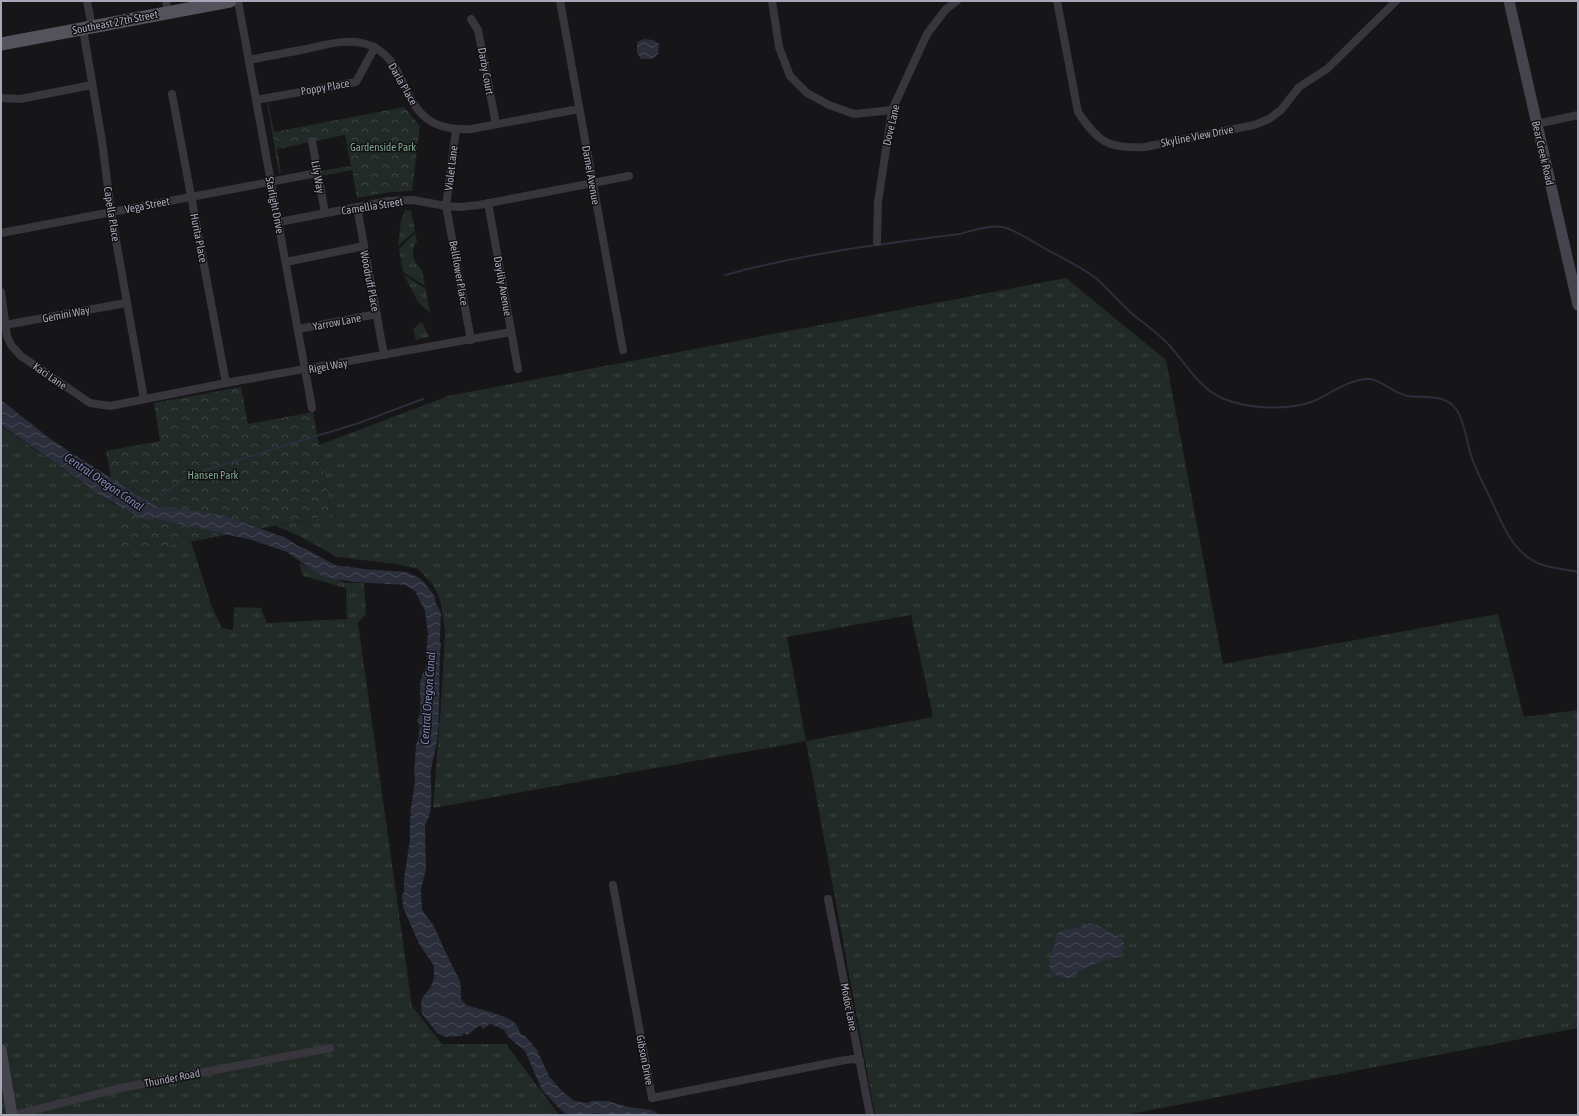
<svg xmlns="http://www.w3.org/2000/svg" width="1579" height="1116" viewBox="0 0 1579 1116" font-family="'Asap Condensed',sans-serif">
  <defs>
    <pattern id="grass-tufts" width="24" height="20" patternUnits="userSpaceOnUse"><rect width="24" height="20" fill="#212a26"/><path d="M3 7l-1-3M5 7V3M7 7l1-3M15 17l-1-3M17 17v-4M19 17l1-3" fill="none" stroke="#3e4643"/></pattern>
    <pattern id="forest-crowns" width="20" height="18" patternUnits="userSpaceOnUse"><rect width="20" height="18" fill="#212a26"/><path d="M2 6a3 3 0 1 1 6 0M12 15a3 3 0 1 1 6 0" fill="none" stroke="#3e4643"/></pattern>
    <pattern id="water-waves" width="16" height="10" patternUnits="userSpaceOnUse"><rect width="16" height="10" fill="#2b2e3b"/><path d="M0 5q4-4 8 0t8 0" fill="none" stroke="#474955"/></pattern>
  </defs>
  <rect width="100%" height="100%" fill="#161517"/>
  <g fill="url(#grass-tufts)" fill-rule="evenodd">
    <path d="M405,210H411L415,231L398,246L401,221Z"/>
    <path d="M415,233L417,242C409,249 414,264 422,270L425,286L403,272L399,249Z"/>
    <path d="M404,275L426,289L430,313L418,302Z"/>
    <path d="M1066,278L1166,360L1223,664L1498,614L1524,717L1578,710V1028L1125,1115H875L806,741L433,808L441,704L445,632L440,599L433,585L418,569L396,564L336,557L327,551L293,533L275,526L332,515L319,445L448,396ZM911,615L933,717L806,741L787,637Z"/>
    <path d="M422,322L429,337L416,340L413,329Z"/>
    <path d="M1,426L137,520L186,526L212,607L222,628L233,630L234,607L261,608L267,623L347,619L346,588L303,576L299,563L346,583H364L366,614L358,623L412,1006L442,1044H506L559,1115H1Z"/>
  </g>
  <g fill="url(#forest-crowns)">
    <path d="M267,103H268L274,132L404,107L420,126L412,191L390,192L357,198L352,170L321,176L320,171L351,166L345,135L277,149L281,172L279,173Z"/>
    <path d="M241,387L248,424L313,412L332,515L125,554L106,451L160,441L154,403Z"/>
  </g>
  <g fill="url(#water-waves)">
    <path d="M644,39L653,40L659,44L658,54L652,59H641L637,53V42Z"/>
    <path d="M1,400L52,440L114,480L137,496L146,499L157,507H171L226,516L286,538L298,546L306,549L335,565L365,569L406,572L418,577L424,582L435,597V601L441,613L440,641L441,644L440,653C439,679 440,707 438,733C437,746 433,758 431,770C430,787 435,809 425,825L426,869L421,889L422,910L434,926L444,949L460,981L461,990V999L466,1005L500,1015L513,1021L517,1026L521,1034L526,1037L537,1050L549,1076L561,1090L574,1101L589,1103L591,1101H608L629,1107L651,1110L660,1115H612L594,1113L588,1115H572L565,1113L559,1108L542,1090L525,1051L509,1038L504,1030L498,1027L490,1024L483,1029L480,1025L467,1035L464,1033L462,1036L446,1037L437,1033L422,1014L421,1006L422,998L431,987L434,977V966L419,944L403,907L402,896L404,891V878L410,840V817L412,815L410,813L415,782L414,771L416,746L419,735L420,725L417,721C422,714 420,699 420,690C419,681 424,670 428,662L426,654L428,634L425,611L415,591L405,585L354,582L328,578L318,574L287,552L252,540L157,519L153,516L151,519L148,520L143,519L91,490L88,486L1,425Z"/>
    <path d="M1089,923C1098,924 1117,935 1124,942C1124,947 1124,953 1119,956C1115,959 1108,959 1103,961C1091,965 1079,970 1069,979C1046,975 1046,966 1054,946C1056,941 1055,935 1059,932C1065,927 1079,930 1089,923Z"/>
  </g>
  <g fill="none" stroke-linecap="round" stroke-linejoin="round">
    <g stroke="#2b2e3b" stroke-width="2">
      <path d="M725,275C801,254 881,244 960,234C973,230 989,225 1003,227C1015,230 1028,239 1039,245C1057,256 1081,266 1097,279C1109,290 1119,302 1131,313C1143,323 1157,332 1168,344C1186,363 1198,388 1224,399C1249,409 1288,411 1314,401C1332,393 1348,379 1369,379C1381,379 1394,394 1408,396C1425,398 1445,394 1456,409C1464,419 1467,443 1471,455C1476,472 1485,486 1492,502C1502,523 1511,548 1532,560C1545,568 1563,569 1578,572"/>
      <path d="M161,496L189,475L359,423L423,399"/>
    </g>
    <g stroke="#38363c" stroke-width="8">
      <path d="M87,1L92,27"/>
      <path d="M166,1L168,12"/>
      <path d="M238,1L312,408"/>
      <path d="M560,1L623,350"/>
      <path d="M772,1L779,47L790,76L807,93L829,105L854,114L892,110"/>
      <path d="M1057,1L1078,112C1098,142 1108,149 1145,147L1254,125L1269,119L1281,110L1299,87L1327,69L1396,1"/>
      <path d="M471,19L478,30L496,124"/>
      <path d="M83,29L102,141L111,212L144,399"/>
      <path d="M249,60C268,56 287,53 306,49C325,45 346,38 366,44C417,59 393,134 471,129L579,109"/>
      <path d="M172,94L226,383"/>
      <path d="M1,98L20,99L92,85"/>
      <path d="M256,100L356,82L375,47"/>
      <path d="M1536,124L1578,115"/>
      <path d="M456,130L446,206L471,340"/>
      <path d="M312,141L325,213"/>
      <path d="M488,203L518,369"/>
      <path d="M357,207L384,355"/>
      <path d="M279,222L389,201L413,200L446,206L460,207L479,205L629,176"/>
      <path d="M1,233L317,173"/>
      <path d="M877,242L878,202L892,110L927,34L946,9L957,1"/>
      <path d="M286,262L364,246"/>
      <path d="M1,292L7,336L11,345L21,356L90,403L110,406L226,383L511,332"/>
      <path d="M5,325L126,303"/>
      <path d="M298,329L377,314"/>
      <path d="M613,885L652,1098L845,1060L854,1059L860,1061"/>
      <path d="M828,899L870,1115"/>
      <path d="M15,1115L121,1088L330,1048"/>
    </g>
    <g stroke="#45444c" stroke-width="11">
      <path d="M1509,1L1578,305"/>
      <path d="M1,1050L12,1115"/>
    </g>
    <path stroke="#54525b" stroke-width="13" d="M1,44L230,1"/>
  </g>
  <g text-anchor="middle" stroke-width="3" stroke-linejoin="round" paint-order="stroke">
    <g font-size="11" fill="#a8a7b7" stroke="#111012">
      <text transform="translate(115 22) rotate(-11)" y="4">Southeast 27th Street</text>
      <text transform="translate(486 71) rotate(80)" y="4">Darby Court</text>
      <text transform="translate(403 84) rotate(60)" y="4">Darla Place</text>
      <text transform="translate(325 87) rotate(-10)" y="4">Poppy Place</text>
      <text transform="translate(891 125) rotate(-77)" y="4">Dove Lane</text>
      <text transform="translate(1197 136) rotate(-11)" y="4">Skyline View Drive</text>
      <text transform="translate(1543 153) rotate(77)" y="4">Bear Creek Road</text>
      <text transform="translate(451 168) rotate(-83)" y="4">Violet Lane</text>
      <text transform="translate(591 175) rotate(80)" y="4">Darnel Avenue</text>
      <text transform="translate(318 177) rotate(80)" y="4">Lily Way</text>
      <text transform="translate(147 205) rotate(-11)" y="4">Vega Street</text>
      <text transform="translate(275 205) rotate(79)" y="4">Starlight Drive</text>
      <text transform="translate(372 206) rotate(-9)" y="4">Camellia Street</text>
      <text transform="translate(112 214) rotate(81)" y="4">Capella Place</text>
      <text transform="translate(199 238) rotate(79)" y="4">Hurita Place</text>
      <text transform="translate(459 273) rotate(80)" y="4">Bellflower Place</text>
      <text transform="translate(370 281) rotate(79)" y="4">Woodruff Place</text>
      <text transform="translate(503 286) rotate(80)" y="4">Daylily Avenue</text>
      <text transform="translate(66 314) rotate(-11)" y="4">Gemini Way</text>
      <text transform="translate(337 322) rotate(-11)" y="4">Yarrow Lane</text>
      <text transform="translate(328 366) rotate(-10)" y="4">Rigel Way</text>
      <text transform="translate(50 376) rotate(35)" y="4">Kaci Lane</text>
      <text transform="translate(849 1007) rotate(79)" y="4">Modoc Lane</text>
      <text transform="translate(645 1060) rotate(79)" y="4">Gibson Drive</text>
      <text transform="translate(172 1078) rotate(-11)" y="4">Thunder Road</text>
    </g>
    <g font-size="11" fill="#7ea38e" stroke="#111012">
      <text x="383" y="151">Gardenside Park</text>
      <text x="213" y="479">Hansen Park</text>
    </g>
    <g font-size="12" font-style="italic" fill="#7d85b3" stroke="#111012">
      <text transform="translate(104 482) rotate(34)" y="4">Central Oregon Canal</text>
      <text transform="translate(428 698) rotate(-86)" y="4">Central Oregon Canal</text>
    </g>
  </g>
  <rect width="1579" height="1116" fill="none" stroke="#a8a7b7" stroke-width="4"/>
</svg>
